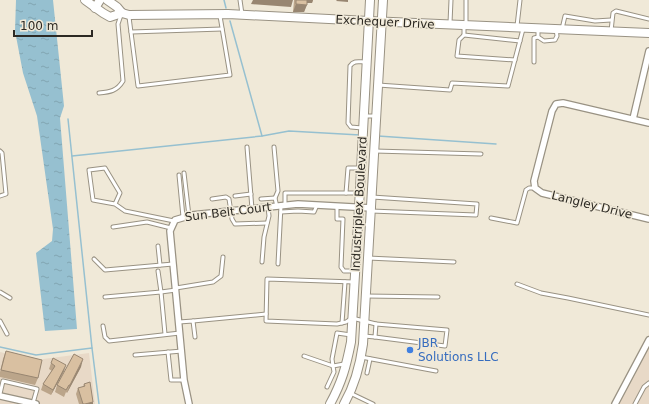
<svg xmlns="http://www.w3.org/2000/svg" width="649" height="404" viewBox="0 0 649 404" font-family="'DejaVu Sans',sans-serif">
  <defs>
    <pattern id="water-ripples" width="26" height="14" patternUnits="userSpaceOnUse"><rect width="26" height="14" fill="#96c0d0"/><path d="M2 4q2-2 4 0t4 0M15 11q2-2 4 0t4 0" fill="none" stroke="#81a5b2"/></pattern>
  </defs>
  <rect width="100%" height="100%" fill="#f0e9d8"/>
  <g fill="#e8d9c7">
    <path d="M649,345V404H619Z"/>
    <path d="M0,352L36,360L89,353L95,404H0Z"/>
  </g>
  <path fill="url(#water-ripples)" d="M16,0H53L64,106L60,118L77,329L45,331L36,253L52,241L53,229L37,116L23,73L15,31Z"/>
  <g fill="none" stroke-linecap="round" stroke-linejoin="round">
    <g stroke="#96c0d0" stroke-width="1.5">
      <path d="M224,0L226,8"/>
      <path d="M68,119L92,348"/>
      <path d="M262,136L289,131L360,135"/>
      <path d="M378,136L496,144"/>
      <path d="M72,156L262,136L230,21"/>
      <path d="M0,347L36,355L92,348L99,404"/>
    </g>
    <g stroke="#999283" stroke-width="5">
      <g id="lane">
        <path d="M240,0L242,14"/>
        <path d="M129,17L138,86L230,75L220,16"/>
        <path d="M450,23L451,0"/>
        <path d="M466,24V0"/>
        <path d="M464,26V35L520,41"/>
        <path d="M517,26L520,0"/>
        <path d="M538,28V37L544,41L555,40L557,36L556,29"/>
        <path d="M562,29L565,16L595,21L611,20"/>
        <path d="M611,31L613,13L616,11L649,19"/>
        <path d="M131,32L222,29"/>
        <path d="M464,35L459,40L457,56L515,60"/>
        <path d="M534,62V38L538,37"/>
        <path d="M378,85L450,90L452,83L508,86L523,29"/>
        <path d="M99,93C110,92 117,91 123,81L118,24L121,15"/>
        <path d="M365,116H376"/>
        <path d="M362,128L351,127L348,123L350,66C354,60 359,62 365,62"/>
        <path d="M247,147L252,209"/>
        <path d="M274,147L278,191L275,198"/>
        <path d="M0,151L2,153L6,194L0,196"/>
        <path d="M375,151L481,154"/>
        <path d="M184,173L189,216"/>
        <path d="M179,175L183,217"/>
        <path d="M359,193H346L348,168H360"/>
        <path d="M235,196L251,194"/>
        <path d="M212,199L226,197L229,199L232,219L235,224L267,223"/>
        <path d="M261,199L275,198L277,207"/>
        <path d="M115,204L120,193L105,168L89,170L93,200L115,204L125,211L174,221"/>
        <path d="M285,206V193H346"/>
        <path d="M337,206V219H343L341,267L344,271H354"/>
        <path d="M371,211L476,215L477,204L372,197"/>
        <path d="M281,212L298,211L314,212L317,205"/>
        <path d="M491,218L517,223L526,190L529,188H535"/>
        <path d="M113,227L147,222L171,228"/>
        <path d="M158,246L160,265"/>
        <path d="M368,258L454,262"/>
        <path d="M94,259L105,270L173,264"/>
        <path d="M262,262L264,237L269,216L268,207"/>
        <path d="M278,264L281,206"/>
        <path d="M158,271L161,292L176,290"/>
        <path d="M354,282L267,279L266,321L337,324L346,322L352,318L376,324L375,337L364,336"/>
        <path d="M517,284L541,293L568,298L649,315"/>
        <path d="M176,288L213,282L221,276L223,257"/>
        <path d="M0,292L10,298"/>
        <path d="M366,296L438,297"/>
        <path d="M105,297L161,292L165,334"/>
        <path d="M0,321L7,334"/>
        <path d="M193,321L266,314"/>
        <path d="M179,322L193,321L195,337"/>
        <path d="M342,323L345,282"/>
        <path d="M103,326L105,337L109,341L180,333"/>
        <path d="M375,337L445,346L447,330L376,324"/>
        <path d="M168,352L171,380H184"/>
        <path d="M135,355L182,351"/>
        <path d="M304,356L333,366L332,359L337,333L351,335"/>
        <path d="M361,357L436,371"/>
        <path d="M367,373L370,359"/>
        <path d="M327,387L334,372L333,366L344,364"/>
        <path d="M350,393L373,404"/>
        <path d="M0,394L3,381L37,389L33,403"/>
        <path d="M635,404L644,387L649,383"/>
      </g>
    </g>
    <g stroke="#999283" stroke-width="8">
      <g id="street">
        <path d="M633,119L649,51"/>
        <path d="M649,123L563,103L556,104L552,111L534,181L535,188L542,193L649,219"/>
        <path d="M0,396L36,404"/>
        <path d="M189,404L184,380L170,231L175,220L192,215L298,204L372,208"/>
        <path d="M615,404L649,340"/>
      </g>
    </g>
    <g stroke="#999283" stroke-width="10">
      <g id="secondary">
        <path d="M85,0L103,13L110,17L122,13"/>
        <path d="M107,0L117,7L122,13"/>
        <path d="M95,8L100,0"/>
        <path d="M122,13L129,15L228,14L369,21L649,33"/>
        <path d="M330,404C342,382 346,367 351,342L359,207L370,0"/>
        <path d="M344,404C355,385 360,366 363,344L383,0"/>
      </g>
    </g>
    <use href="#lane" stroke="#fff" stroke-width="3"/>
    <use href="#street" stroke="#fff" stroke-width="5.5"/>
    <use href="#secondary" stroke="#fff" stroke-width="8"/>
  </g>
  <g fill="#bba58a">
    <path d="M294,0H313L312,3H307L304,12H293Z"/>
    <path d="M6,351L38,378L35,385L0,377V372L3,359Z"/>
    <path d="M51,363L64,371L51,395L41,390L43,384L52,371L49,369Z"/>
    <path d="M81,367L67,393L66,392L64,397L55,392L57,385Z"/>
    <path d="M84,384L93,402V404H79L76,394L78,388L83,387Z"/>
  </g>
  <g fill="#988671">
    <path d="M253,0H293L291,7L251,4Z"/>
    <path d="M306,0H313L312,3H305Z"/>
    <path d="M337,0H348V2L336,1Z"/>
    <path d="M296,4L307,5L304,12H293Z"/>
    <path d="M83,359L81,367L67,393L70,385Z"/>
    <path d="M66,365L64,371L51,395L53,390Z"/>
    <path d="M93,402V404H85Z"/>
  </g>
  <g fill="#d9c0a1" stroke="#988671">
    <path d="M296,0H307V5L296,4Z"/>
    <path d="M6,351L42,360L38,378L1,370Z"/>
    <path d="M74,354L83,359L70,385H69L66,390L57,385Z"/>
    <path d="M53,358L66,365L53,390L43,384L55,366L51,363Z"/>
    <path d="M90,382L93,402L85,404H83L78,388L85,386L84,384Z"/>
  </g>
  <circle fill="#3f7fe0" stroke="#f0e9d8" stroke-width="1.5" cx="410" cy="350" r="4"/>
  <g text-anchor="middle" stroke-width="3" stroke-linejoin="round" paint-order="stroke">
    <g font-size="12" fill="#2c2923" stroke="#f0e9d8">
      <text transform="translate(385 22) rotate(3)" y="4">Exchequer Drive</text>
      <text transform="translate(359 204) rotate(-87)" y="4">Industriplex Boulevard</text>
      <text transform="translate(592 205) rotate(14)" y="4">Langley Drive</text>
      <text transform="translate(228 212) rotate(-7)" y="4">Sun Belt Court</text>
    </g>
    <g font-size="12" fill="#366cbe" stroke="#f0e9d8" text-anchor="start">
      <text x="418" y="347">JBR<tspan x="418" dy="14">Solutions LLC</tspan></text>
    </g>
  </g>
  <path d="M14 30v6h78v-6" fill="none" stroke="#2c2923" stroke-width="2"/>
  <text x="20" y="30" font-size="12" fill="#2c2923" stroke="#f0e9d8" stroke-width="3" paint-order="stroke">100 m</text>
</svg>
